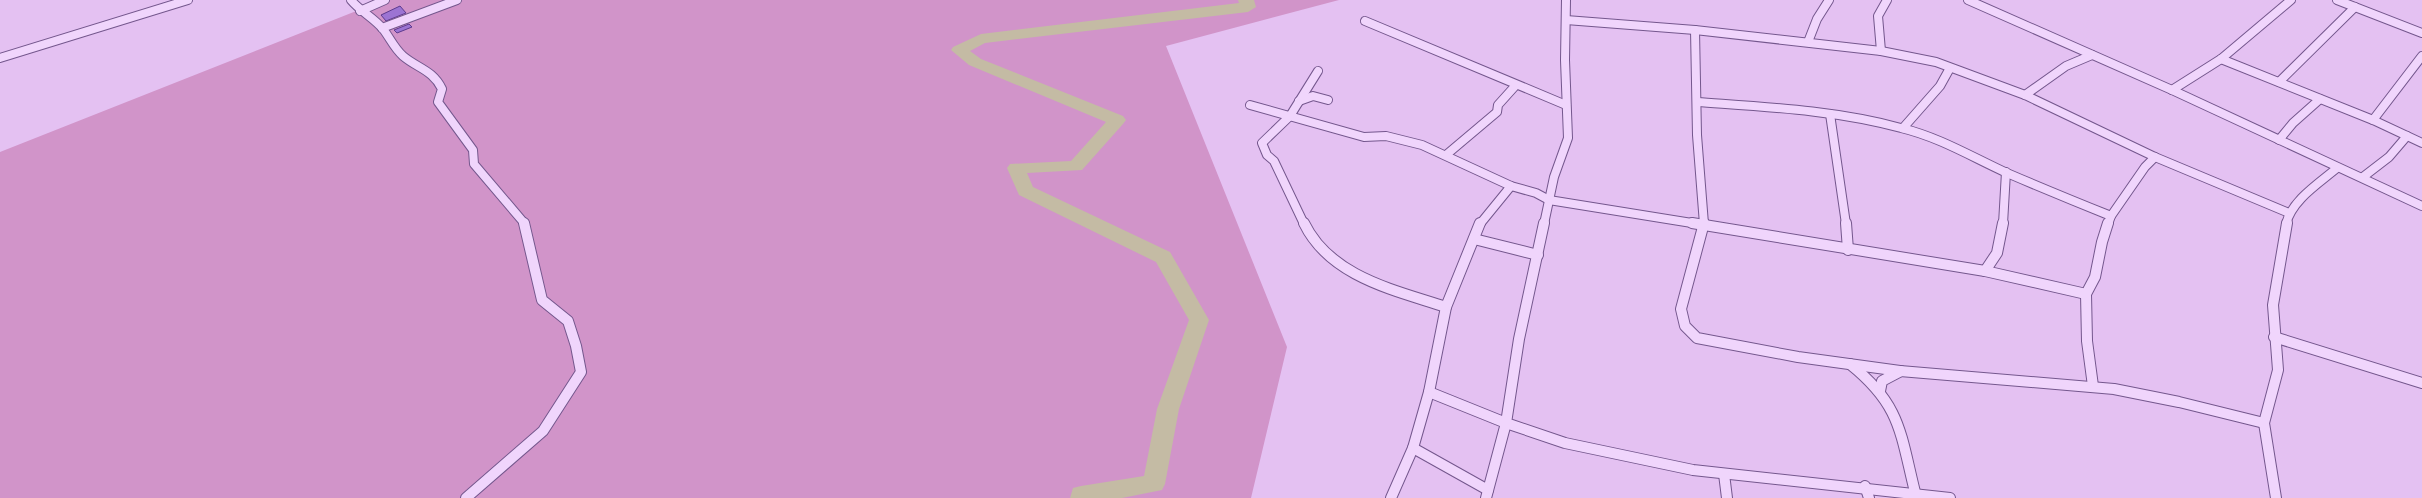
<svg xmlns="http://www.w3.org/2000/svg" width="2422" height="498" viewBox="0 0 2422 498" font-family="'Crimson Pro',serif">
  <rect width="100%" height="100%" fill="#e4c1f2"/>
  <path fill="#d194c9" d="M384,0H1339L1166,46L1287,347L1251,498H0V152Z"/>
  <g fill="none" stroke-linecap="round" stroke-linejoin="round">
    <path fill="#c4bba4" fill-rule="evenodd" d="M1238,0H1254L1256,7L1248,12L985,43L970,51L981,59L1123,116L1126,120L1123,124L1082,170L1027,173L1033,187L1170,252L1209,320L1179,409L1165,484L1162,490L1122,498H1070L1073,488L1081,486L1144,476L1157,409L1189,320L1156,262L1019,195L1007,168L1010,164L1071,161L1106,122L969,65L951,50L953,47L981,34L1239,3Z"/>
  </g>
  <g fill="#9c74d3" stroke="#5c3a8e">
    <path d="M400,6L406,13L386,21L381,15Z"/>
    <path d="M409,24L412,27L397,33L394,30Z"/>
  </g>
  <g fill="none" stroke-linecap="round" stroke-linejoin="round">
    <g stroke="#74578d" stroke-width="10">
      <g id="minor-far1">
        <path d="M351,0C360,11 374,18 383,29C390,38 394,48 403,56C417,68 433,70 442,89L438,102L473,150L474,164L525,224"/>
        <path d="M1968,0L2172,90L2422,206"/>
        <path d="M2337,0L2422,33"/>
        <path d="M360,11L385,0"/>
        <path d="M1566,20L1695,30L1881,51L1936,62L2025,95L2155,157L2289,213"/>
        <path d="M1365,21L1566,105"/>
        <path d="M382,28L457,0"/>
        <path d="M1695,30L1697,135L1704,224"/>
        <path d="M1808,42L1817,19L1829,0"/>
        <path d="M1881,51L1878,16L1887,0"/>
        <path d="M0,58L188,0"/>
        <path d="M2221,59L2373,120L2422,143"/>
        <path d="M2279,82L2355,7"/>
        <path d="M2172,90L2221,59L2291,0"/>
        <path d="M2025,95L2066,66L2092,55"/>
        <path d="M1299,101L1313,96L1328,100"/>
        <path d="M1697,102C1765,107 1835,110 1901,128C1939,137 1972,157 2007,173C2042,188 2076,202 2111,216"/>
        <path d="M1250,105L1364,137L1386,136L1422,145L1511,186L1536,193L1549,200L1698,224"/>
        <path d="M1830,114L1846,224"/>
        <path d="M2373,120L2422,56"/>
        <path d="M1903,128L1940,86L1950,68"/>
        <path d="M2279,140L2293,123L2320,99"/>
        <path d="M1446,155L1497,112L1498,105L1516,85"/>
        <path d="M2363,177L2389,157L2407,136"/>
        <path d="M1304,224L1274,161L1267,155L1262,143L1290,116L1318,71"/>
        <path d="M1480,224L1511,186"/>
        <path d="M1544,224L1554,177L1568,138L1565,60L1566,0"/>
        <path d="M2003,224L2006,172"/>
        <path d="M2108,224L2111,216L2145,167L2155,157"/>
        <path d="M2286,224C2292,200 2318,184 2337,168"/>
      </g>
    </g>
    <g stroke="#74578d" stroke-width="12">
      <g id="minor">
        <path d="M1304,223C1330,277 1395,290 1446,307"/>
        <path d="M1544,223L1519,339L1506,423L1565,443L1693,470L1950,498"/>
        <path d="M1692,223L1985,271L2086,294"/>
        <path d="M1704,223L1681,309L1685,326L1697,338L1798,357L1900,371L2114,389L2179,402L2264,423"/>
        <path d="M1846,223L1848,250"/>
        <path d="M1474,239L1538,255"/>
        <path d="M1985,271L1997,253L2003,223"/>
        <path d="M2274,337L2422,383"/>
        <path d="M1850,364C1901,405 1900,432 1915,492"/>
        <path d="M2093,386L2087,341L2086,294L2095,277L2102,242L2108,223"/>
        <path d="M1880,391L1882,381L1901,371"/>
        <path d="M1429,392L1506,423L1486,498"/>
        <path d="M1413,448L1488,490"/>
        <path d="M1724,474L1727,498"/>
        <path d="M1865,486L1869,498"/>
        <path d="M466,498L543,431L581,372L576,346L568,321L542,300L524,223"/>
        <path d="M1391,498L1413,448L1429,392L1446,307L1480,223"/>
        <path d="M2276,498L2264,423L2278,370L2273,305L2287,223"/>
      </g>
    </g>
    <use href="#minor-far1" stroke="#f0d5fc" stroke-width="8"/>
    <use href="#minor" stroke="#f0d5fc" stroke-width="10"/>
  </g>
</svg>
